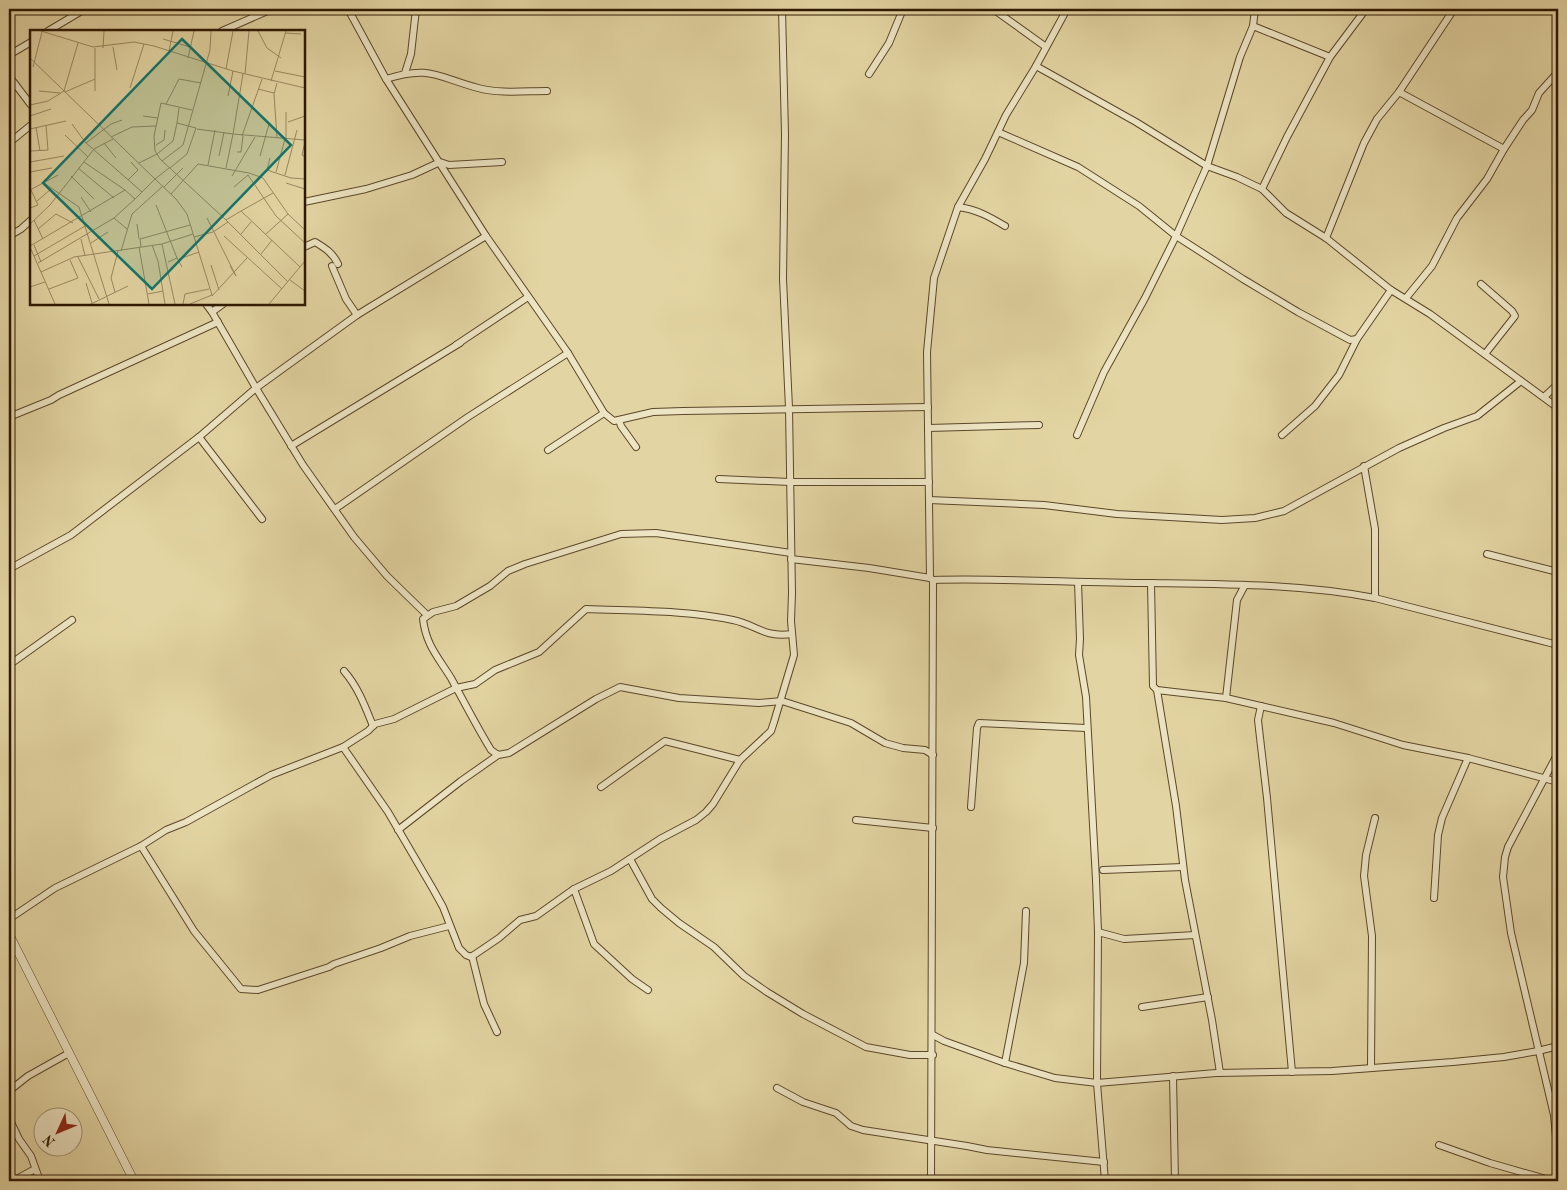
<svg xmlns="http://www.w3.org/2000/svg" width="1567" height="1190" viewBox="0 0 1567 1190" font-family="'Old Standard TT',serif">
  <rect width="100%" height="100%" fill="#e3d5a3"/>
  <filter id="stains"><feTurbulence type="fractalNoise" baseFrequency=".004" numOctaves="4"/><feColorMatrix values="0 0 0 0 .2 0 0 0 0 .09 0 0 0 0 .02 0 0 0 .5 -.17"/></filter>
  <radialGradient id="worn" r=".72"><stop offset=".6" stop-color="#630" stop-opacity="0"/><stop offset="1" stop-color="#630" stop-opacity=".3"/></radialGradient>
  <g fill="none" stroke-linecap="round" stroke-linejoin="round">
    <g stroke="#5b4729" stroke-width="8">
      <g id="minor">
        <path d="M348,9L386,79L486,236L568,353L604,413L614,421L653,412L683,411L928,407"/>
        <path d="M993,9L1046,47"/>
        <path d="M1067,9L1036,66L1006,115L985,159L958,207L934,278L927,352L930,578L933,580C1006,578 1078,583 1151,583L1153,686L1157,690L1226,698L1334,723L1403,745L1468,758L1558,782"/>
        <path d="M1255,9L1253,26L1330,57"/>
        <path d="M48,31L85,9"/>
        <path d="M222,31L272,9"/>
        <path d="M9,55L31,42"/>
        <path d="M1036,66L1136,122L1207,166L1237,177L1262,189L1286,213L1326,238L1391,290L1430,314L1558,408"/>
        <path d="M405,73L411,54L416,9"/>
        <path d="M869,74L889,43L903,9"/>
        <path d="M9,76L31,105"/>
        <path d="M386,79C430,65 437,77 478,88C500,94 525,91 547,91"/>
        <path d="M1399,92L1504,149"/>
        <path d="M998,132L1078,167L1139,206L1176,236L1243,279L1298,312L1350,340L1357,339L1391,290"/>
        <path d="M9,143L31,125"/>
        <path d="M1262,189L1287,137L1330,57L1366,9"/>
        <path d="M304,202L366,189L412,175L440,162L449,165L502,162"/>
        <path d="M958,207C976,209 990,217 1005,226"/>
        <path d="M9,236L21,229L31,220"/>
        <path d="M1326,238L1364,143L1377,119L1399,92L1454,9"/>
        <path d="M304,247L315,242C325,248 333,253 338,264"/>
        <path d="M332,266L346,299L357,315"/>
        <path d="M1481,284L1512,311L1515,316L1485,354"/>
        <path d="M1406,298L1432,266L1457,218L1487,179L1504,149L1523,120L1532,110L1539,93L1558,72"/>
        <path d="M206,304L212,312L256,388L357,315L486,236"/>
        <path d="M212,312L223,304"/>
        <path d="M456,345L528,297"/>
        <path d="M1544,397L1558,384"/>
        <path d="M9,417L51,400L59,395L218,322"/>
        <path d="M619,420L621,426L636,447"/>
        <path d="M928,428L1039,425"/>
        <path d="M1077,435L1104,372L1145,298L1176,236L1207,166L1240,57L1253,26"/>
        <path d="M1282,435L1315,406L1339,375L1357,339"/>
        <path d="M199,437L262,519"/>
        <path d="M291,446L460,343"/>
        <path d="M548,450L604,413"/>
        <path d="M1364,466L1375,529V598"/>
        <path d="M719,479L790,482H929"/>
        <path d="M929,500L1044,505L1117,514L1222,520L1255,518L1284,511L1399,448L1444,428L1477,416L1521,381"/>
        <path d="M335,509L468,417L568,353"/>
        <path d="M791,553L656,533L621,534L525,564L508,571L490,586L456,606L433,612L423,619C426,645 438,657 451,678C464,702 477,727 491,750L498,755L509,753L596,699L620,687L679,698L759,703L782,701L851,723L885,743L903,748L925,750L933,755"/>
        <path d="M1487,554L1558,572"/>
        <path d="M791,559L869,568L930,578"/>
        <path d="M9,569L71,535L199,437L256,388L303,465L354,537L387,576L427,615"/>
        <path d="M1078,582L1080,639L1079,655L1086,697L1096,880L1098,932L1097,1083L1105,1181"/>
        <path d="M1151,583C1226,584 1302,584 1375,598L1558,645"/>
        <path d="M9,665L72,620"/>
        <path d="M344,671C358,687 365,706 373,726"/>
        <path d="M1157,690L1176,806L1185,880L1212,1020L1220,1073"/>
        <path d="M1226,698L1237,600L1245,585"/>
        <path d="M1261,706L1258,720L1259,729L1267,798L1292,1072"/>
        <path d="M343,747L388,812L433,889L443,907L459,948L466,955L471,957L499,938L520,920L536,916L574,889L611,871L660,839L696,820L706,812L713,804L740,760L771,731L774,722L794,655L791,621L792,593L789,408L783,279L785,134L782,9"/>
        <path d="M1558,753L1508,847L1505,857L1503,877L1511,933L1554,1115L1558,1158"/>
        <path d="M601,787L665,741L740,760"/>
        <path d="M971,807L977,728L979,723L1086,728"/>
        <path d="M856,820L933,828"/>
        <path d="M398,830L461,781L498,755"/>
        <path d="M141,846L194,931L241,989L258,990L329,967L334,964L381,948L410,936L449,926"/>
        <path d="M630,859L652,899L661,908L679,923L714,947L744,976L767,992L803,1014L866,1047L910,1055H933"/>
        <path d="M1103,870L1183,867"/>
        <path d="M574,889L594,944L632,979L648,990"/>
        <path d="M1434,898L1438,835L1442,818L1468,758"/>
        <path d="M9,919L55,888L141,846L166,830L186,822L271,775L343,747L368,731L375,724L394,719L456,688L475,684L495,670L539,652L586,609C635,611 685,610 733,620C757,625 764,638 792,634"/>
        <path d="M1098,932L1124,939L1195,935"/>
        <path d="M471,957L472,956L484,1004L497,1032"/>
        <path d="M1142,1007L1208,997"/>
        <path d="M933,1035L944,1041L1005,1063L1055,1078L1097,1083L1216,1073L1332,1071L1453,1062L1504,1057L1538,1051L1558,1046"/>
        <path d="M1005,1063L1024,963L1026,911"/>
        <path d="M1371,1067L1372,936L1364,876L1366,855L1375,818"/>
        <path d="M1173,1076L1175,1181"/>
        <path d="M777,1088L803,1102L836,1113L851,1126L863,1130L967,1146L987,1150L1104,1162"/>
        <path d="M9,1091L28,1076L69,1053"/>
        <path d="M9,1118L19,1139L31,1156L40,1181"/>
        <path d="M1439,1145L1490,1163L1553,1181"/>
        <path d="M13,1181L35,1169"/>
        <path d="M931,1181L933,580"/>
      </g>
    </g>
    <g stroke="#5b4729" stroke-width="9">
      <path id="tertiary" d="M9,934L134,1181"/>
    </g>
    <use href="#minor" stroke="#ede4c3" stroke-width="6"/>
    <use href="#tertiary" stroke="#ede4c3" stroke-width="8"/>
  </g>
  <g transform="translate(30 30)">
    <rect width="275" height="275" fill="#e3d5a3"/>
    <path fill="none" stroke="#9b8962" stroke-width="1" d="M11,1L63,17L104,12L124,16L203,41L275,58M228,1L237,18L251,28M255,3L271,4M133,9L160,17M83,17L87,40M65,18V61M73,18L74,1M139,21L143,1M0,28L125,149M158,28L164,1M3,37L12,2M196,39L203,1M245,41L275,47M215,44L219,1M241,51L256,1M100,58L114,14M228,59L244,63M9,61L30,63M35,62L65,49M198,66L203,41M136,74L149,49L171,53M0,75L18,71L34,61L48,13M162,80L131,73L124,106L125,121L130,129L196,190M256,82V109M0,86L21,79M113,86L128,88M258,92L275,86M147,93L149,78M42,94L55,112L112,162M6,97L10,121M0,99L36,91M167,99L203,104L213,44M35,105L58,127M212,106L232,49M81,107L102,97L126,96M247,108L244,64L247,53M275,112L272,125L275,127M56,113L81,94L92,90M74,113L86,128M126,115L134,110L135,100M0,121L18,120L16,95M207,122H211L213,106M189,126L194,102M230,126L239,94M240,128L237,140L261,148L275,149M132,131L153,115L180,20L181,1M0,132L34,126M54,132L95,160M109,133L127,124L143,111L147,93L166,98L157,124L140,138M178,135L185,100M48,138L84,168M196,138L203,104L275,110M0,142L22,138M246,142L255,109M218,145L246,186L275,213M255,145L267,100M41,146L64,169M202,146L225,107M125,149L139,138M98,150L108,140L101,132M14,153L49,177L79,274M256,153L275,159M134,157L153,138M204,157L218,145M0,160L28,145M141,164L168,134L219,143L233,148L258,184L275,200M51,167L61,182M7,171L21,159M126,175L147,228M0,178L8,175L1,160M211,181L243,163M84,188L97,199M177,188L206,246L200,236M4,190L13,209M0,194L20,175L64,119L83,109M107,194L109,209M8,199L26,184L43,193M211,204L221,192M236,204L258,184M194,206L252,259M164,207L183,202L198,192M51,209L55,226M61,213L78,202M132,214L145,274M4,215L11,232M122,215L128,231L135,274M0,216L95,160L105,169L125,149L146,169L157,184L182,265L160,274M0,217L25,274M109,217L119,274M111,217L110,209L160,195M91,221L102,184L133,156M231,224L242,210M4,226L55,196M48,227L69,269M149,229L169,222M138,232L147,228L152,237M8,233L84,188L105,169M181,235L189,260M11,242L44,227L132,214L163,204M260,250L275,261M258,252L196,190L211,181L270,237M56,253L62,273M0,257L15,252M19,259L48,248L40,230M85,262L81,248L88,221M118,264L133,261M182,266L217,228M61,274L98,256M153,274L155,264L179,259M239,274L275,231"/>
    <path fill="#0f766e" fill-opacity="0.15" stroke="#0f766e" stroke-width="2.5" d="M152,9L261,115L122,259L13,153Z"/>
    <rect width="275" height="275" fill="none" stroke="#2e1800" stroke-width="2.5"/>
  </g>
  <rect width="1567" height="1190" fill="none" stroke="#e3d5a3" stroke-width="30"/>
  <rect x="10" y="10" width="1547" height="1170" fill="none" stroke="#2e1800" stroke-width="2.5"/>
  <rect x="15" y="15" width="1537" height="1160" fill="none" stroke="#2e1800"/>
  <g transform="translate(58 1132) rotate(226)"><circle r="24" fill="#ede4c3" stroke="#a19275"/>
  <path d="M0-4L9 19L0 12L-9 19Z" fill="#8f2418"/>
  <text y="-8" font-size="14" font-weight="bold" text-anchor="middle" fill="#2e1800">N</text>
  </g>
  <rect width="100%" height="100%" filter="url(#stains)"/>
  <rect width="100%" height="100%" fill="url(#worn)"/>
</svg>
